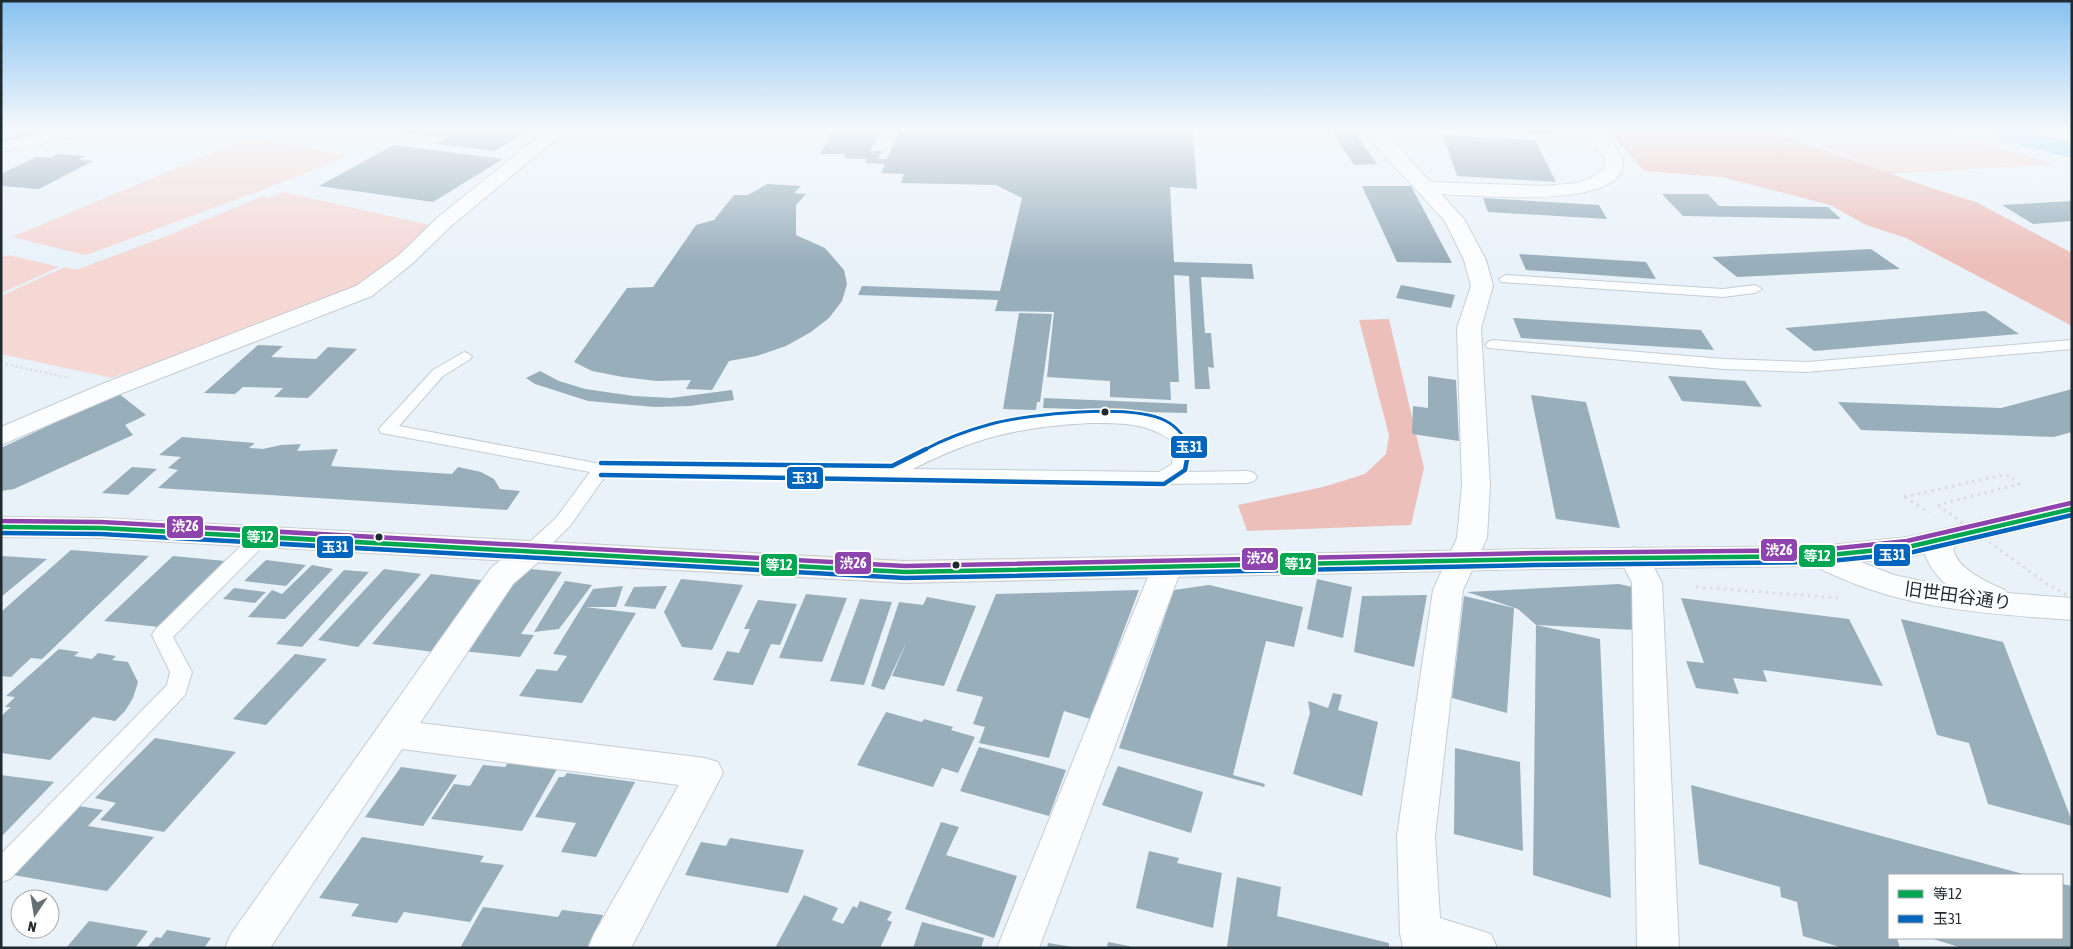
<svg xmlns="http://www.w3.org/2000/svg" width="2073" height="949" viewBox="0 0 2073 949" font-family="'Asap Condensed','Noto Sans JP',sans-serif">
  <rect width="100%" height="100%" fill="#e9f2f9"/>
  <g fill="#f5d7d4">
    <path d="M1783,130H1942L1964,138L2056,164L1889,174Z"/>
    <path d="M250,137L347,156L278,184L86,255L12,237Z"/>
    <path d="M283,192L429,225L395,259L346,292L260,326L112,378L1,354V296L65,267L76,270L164,237L263,196L269,198Z"/>
    <path d="M8,255L59,267L1,293V258Z"/>
  </g>
  <g fill="#edbfba">
    <path d="M1608,130H1768L1928,187L1976,202L2072,253V326L1906,238L1866,225L1830,205L1722,177L1644,171Z"/>
    <path d="M1389,319L1424,468L1411,525L1247,531L1238,505L1323,487L1365,474L1386,454L1389,435L1359,320Z"/>
  </g>
  <g fill="none" stroke-linecap="round" stroke-linejoin="round">
    <path fill="#96d5fc" fill-rule="evenodd" d="M1988,130H2051L2072,135V158L1994,138Z"/>
  </g>
  <g fill="#98aebb">
    <path d="M16,130H50L49,134L15,140Z"/>
    <path d="M388,130H529L495,151L436,144L446,138Z"/>
    <path d="M833,130H882L870,151H882L878,159H887L900,130H1193L1197,189L1170,187L1174,262L1252,264L1254,279L1201,277L1205,333H1211L1214,368L1208,367L1210,389H1195L1189,276L1174,275L1179,382H1170L1171,400L1110,397V381L1047,377L1054,312L995,311L998,300L858,295L862,286L1000,291L1022,198L996,185L901,183L904,174L881,173L885,164L865,163L867,159L844,158L846,154H820Z"/>
    <path d="M1331,130H1353L1377,164L1354,165Z"/>
    <path d="M1528,130H1551L1553,134L1529,132Z"/>
    <path d="M1443,135L1535,140L1556,182L1457,176Z"/>
    <path d="M394,145L503,159L433,202L319,186Z"/>
    <path d="M58,154L86,156L78,160L93,161L39,189L1,186V174L36,157L50,158Z"/>
    <path d="M767,184L801,186L794,193L806,194L796,205V235L825,248L844,270L847,284L842,301L829,318L811,332L786,346L757,356L729,361L712,390L686,389L691,380L657,381L623,377L592,371L574,362L627,288L653,287L696,225L714,220L734,195H748Z"/>
    <path d="M1362,186H1411L1452,263L1397,262Z"/>
    <path d="M1662,194H1708L1719,206L1828,207L1841,219L1683,216Z"/>
    <path d="M1483,198L1599,205L1607,219L1488,212Z"/>
    <path d="M2072,201V221L2033,224L2002,205Z"/>
    <path d="M1871,249L1900,269L1737,277L1712,257Z"/>
    <path d="M1519,254L1646,262L1656,279L1526,270Z"/>
    <path d="M1401,285L1455,295L1451,308L1396,298Z"/>
    <path d="M1985,311L2019,334L1814,351L1785,328Z"/>
    <path d="M1019,313L1052,314L1040,402H1037L1036,410L1003,409Z"/>
    <path d="M1513,318L1701,330L1714,350L1521,338Z"/>
    <path d="M258,345L283,346L271,357L316,359L328,347L357,349L308,398L274,397L283,388L243,387L235,394L204,393Z"/>
    <path d="M540,371L559,381L585,389L634,396L671,398L732,390L734,400L690,406L655,407L588,401L535,384L526,378Z"/>
    <path d="M1428,376L1456,380L1459,441L1412,434L1413,406L1428,408Z"/>
    <path d="M1668,376L1745,381L1762,407L1682,401Z"/>
    <path d="M2072,389V432L2054,437L1861,430L1838,402L2001,408Z"/>
    <path d="M118,393L146,415L125,425L133,435L14,489L1,491V448Z"/>
    <path d="M1531,395L1586,402L1620,528L1556,519Z"/>
    <path d="M1044,398L1187,404V413L1147,412V415L1077,412V409L1043,408Z"/>
    <path d="M182,437L255,443L249,448L263,449L281,445L301,444L297,451L338,449L331,466L452,474L458,467L481,472L494,479L500,489L520,491L507,510L158,488L178,470L168,468L181,457L159,455Z"/>
    <path d="M132,467L157,469L128,495L102,493Z"/>
    <path d="M71,550L149,556L42,659L31,658L11,677L1,676V612Z"/>
    <path d="M1,556L19,557L47,559L1,597Z"/>
    <path d="M173,556L225,561L159,627L104,621Z"/>
    <path d="M266,560L306,565L286,586L244,581Z"/>
    <path d="M312,565L333,569L285,619L248,617L272,590L282,594Z"/>
    <path d="M520,568L562,572L521,634L534,635L520,657L462,651Z"/>
    <path d="M384,569L421,574L358,647L318,640Z"/>
    <path d="M344,570L369,572L302,647L276,644Z"/>
    <path d="M431,574L489,581L434,652L372,644Z"/>
    <path d="M681,579L743,585L712,650L682,647L664,612Z"/>
    <path d="M1317,579L1352,587L1343,638L1307,629Z"/>
    <path d="M565,581L592,585L559,629L534,632Z"/>
    <path d="M1619,584L1637,588L1636,630L1536,625L1518,609L1467,592Z"/>
    <path d="M1209,585L1303,607L1294,647L1266,641L1233,775L1265,784L1264,787L1119,748L1174,590Z"/>
    <path d="M623,586L616,607H585L636,613L582,703L519,696L537,669L557,671L567,656L553,654L593,589Z"/>
    <path d="M667,586L655,609L624,606L634,587Z"/>
    <path d="M234,588L266,592L255,603L223,599Z"/>
    <path d="M1139,590L1090,719L1064,711L1049,758L979,743L985,727L973,724L983,697L956,691L996,594Z"/>
    <path d="M806,594L847,598L822,662L779,658Z"/>
    <path d="M1427,595L1414,667L1354,652L1362,596Z"/>
    <path d="M1464,596L1514,608L1507,713L1452,698Z"/>
    <path d="M927,597L976,606L944,686L892,676L907,641L884,690L871,686L899,602L923,605Z"/>
    <path d="M1681,598L1849,619L1883,686L1763,670L1767,682L1733,678L1739,694L1696,688L1686,661L1704,663Z"/>
    <path d="M860,599L892,602L864,685L830,681Z"/>
    <path d="M758,600L797,604L780,645L771,644L753,685L713,680L727,651L739,653L750,629H744Z"/>
    <path d="M1901,619L2003,642L2072,821V826L1988,804L1969,743L1937,735Z"/>
    <path d="M1536,625L1600,639L1611,898L1533,875Z"/>
    <path d="M59,649L79,652L74,656L92,659L98,653L116,656L112,660L128,662L138,682L133,698L125,711L115,721L93,717L50,760L1,753V716L11,707H5L15,697L6,696Z"/>
    <path d="M295,654L327,659L266,725L233,719Z"/>
    <path d="M1333,693L1342,695L1338,710L1378,722L1362,796L1293,774L1310,713L1308,701L1328,708Z"/>
    <path d="M886,712L922,722L924,719L953,727L951,730L975,737L958,773L942,768L933,787L857,765Z"/>
    <path d="M155,738L236,752L164,832L100,820L116,803L95,798Z"/>
    <path d="M979,747L1066,770L1049,816L960,791Z"/>
    <path d="M1455,748L1520,762L1523,851L1454,834Z"/>
    <path d="M508,763L557,769L522,831L431,819L454,784L470,786L483,765L505,767Z"/>
    <path d="M1118,766L1203,792L1191,833L1102,805Z"/>
    <path d="M401,767L457,775L423,826L365,817Z"/>
    <path d="M567,773L635,782L596,857L561,852L576,823L535,817L559,777H564Z"/>
    <path d="M1,775L54,782L1,837Z"/>
    <path d="M1691,785L2027,875H1889V938H1897L1900,948H1843L1803,936L1797,902L1781,897L1780,887L1699,864Z"/>
    <path d="M79,806L103,810L88,826L154,837L107,891L13,875Z"/>
    <path d="M941,822L959,827L946,855L1017,876L994,938L905,909Z"/>
    <path d="M362,837L484,856L480,862L504,865L470,922L404,912L397,923L351,916L359,904L319,898Z"/>
    <path d="M730,838L804,850L788,893L685,875L701,842L726,846Z"/>
    <path d="M1149,851L1179,858L1177,863L1222,873L1213,928L1136,908Z"/>
    <path d="M1237,877L1281,887L1277,916L1389,943V948L1227,947Z"/>
    <path d="M2062,884L2072,886V948H1962L1930,938H2062Z"/>
    <path d="M804,895L838,908L832,920L843,924L853,906L857,908L860,901L892,912L887,920L892,922L880,948H775Z"/>
    <path d="M483,907L558,917L562,910L603,915L588,948H460Z"/>
    <path d="M89,921L148,931L135,948H66Z"/>
    <path d="M922,922L984,938L981,948H913Z"/>
    <path d="M167,930L211,938L204,948H147L156,937L161,938Z"/>
    <path d="M1108,942L1129,946V948H1107Z"/>
    <path d="M1048,943L1073,947V948H1047Z"/>
  </g>
  <g fill="none" stroke-linecap="round" stroke-linejoin="round">
    <g stroke="#c4cdd4" stroke-width="2">
      <g id="lane">
        <path d="M1506,275L1723,289L1755,285L1762,289L1755,293L1723,297L1501,282L1499,279Z"/>
        <path d="M1493,340L1724,359L1807,362L2072,340V349L1807,372L1724,369L1488,348L1485,345L1488,342Z"/>
        <path d="M464,352L469,354L472,357L469,360L443,376L399,426L601,464L888,468L949,439L993,425L1060,414L1117,413L1142,416L1169,424L1183,433L1189,444L1190,451L1189,466L1183,472L1248,471L1254,473L1257,477L1254,481L1248,483L1163,484L606,475L570,526L539,556L532,557L525,556L523,551L525,546L556,518L590,472L387,434L381,433L379,429L433,370ZM1089,423C1119,423 1145,422 1171,440L1173,451L1172,464L1159,472L913,469C976,437 1019,427 1089,423Z"/>
        <path d="M261,531L268,533L270,537L268,541L173,637L192,672L185,695L10,879L1,882V854L167,685L170,672L152,635L155,630L254,533Z"/>
      </g>
    </g>
    <g stroke="#c4cdd4" stroke-width="2">
      <g id="street">
        <path d="M59,130H94L91,134L85,135L1,152V142Z"/>
        <path d="M547,130H567L451,226L413,263L372,296L120,394L1,445V427L102,384L356,286L399,255L437,218Z"/>
        <path d="M1365,130H1383L1430,182L1544,186L1578,183L1591,178L1604,170L1605,159L1584,130H1602C1608,138 1622,152 1623,161C1627,211 1472,195 1441,194L1464,219L1486,260L1493,286L1481,328L1490,485L1487,538L1463,590L1435,836L1440,918L1491,934L1497,948H1403L1400,933L1397,836L1433,590L1457,538L1462,485L1457,328L1471,286L1464,260L1445,221L1375,145Z"/>
        <path d="M2036,130L2072,132V142L2039,134Z"/>
        <path d="M532,541L543,544L547,551L543,558L513,584L420,723L705,758L718,762L723,773L631,948H588L594,934L679,785L402,749L270,948H225L231,934L491,568L521,544Z"/>
        <path d="M1634,547L1645,550L1662,583L1679,948H1637L1632,583L1619,557L1623,550Z"/>
        <path d="M1167,556L1178,560L1182,567L1039,948H997L1152,567L1156,560Z"/>
      </g>
    </g>
    <g stroke="#c4cdd4" stroke-width="2">
      <path id="secondary" d="M1945,530L1955,533L1960,540L1953,549C1958,570 1987,582 2005,590L2007,593L2072,598V620C1991,614 1911,610 1836,576C1825,571 1812,567 1805,556L1809,549L1820,546L1894,575L1949,587C1936,576 1926,563 1923,546L1935,533Z"/>
    </g>
    <g stroke="#cacfd3" stroke-width="2">
      <path id="primary" d="M2072,500V518L1908,557L1820,566L1534,569L905,583L101,538L1,537V517L101,518L905,561L1534,549L1820,546L1908,537Z"/>
    </g>
    <path stroke="#dbdee0" stroke-width="2" stroke-dasharray="2 2.5" stroke-linecap="butt" d="M1978,130L2023,143"/>
    <path stroke="#dbdee0" stroke-width="2.5" stroke-dasharray="2 3" stroke-linecap="butt" d="M1,363L69,378"/>
    <g stroke="#dbdee0" stroke-width="3" stroke-dasharray="2.5 4.5" stroke-linecap="butt">
      <path d="M1904,497L2003,475L2011,476L2019,484L1938,505"/>
      <path d="M1905,497L1929,513"/>
      <path d="M1696,587L1839,598"/>
    </g>
    <use href="#lane" fill="#fcfdfe" fill-rule="evenodd"/>
    <use href="#street" fill="#fcfdfe" fill-rule="evenodd"/>
    <use href="#secondary" fill="#fcfdfe" fill-rule="evenodd"/>
    <use href="#primary" fill="#f2ebeb" fill-rule="evenodd"/>
    <path stroke="#dbdee0" stroke-width="3" stroke-dasharray="2.5 4.5" stroke-linecap="butt" d="M1938,505L2044,582L2072,598"/>
    <g stroke="#fff" stroke-width="8">
      <path id="bus-1" d="M1,527L101,528L905,572L1534,559L1820,556L1908,547L2072,509"/>
    </g>
    <g stroke="#fff" stroke-width="6">
      <path id="bus-2-far1" d="M924,450C944,439 969,430 991,424C1029,414 1131,403 1166,421C1176,426 1187,438 1189,450"/>
    </g>
    <g stroke="#fff" stroke-width="8">
      <g id="bus-2">
        <path d="M601,463L892,466L926,449"/>
        <path d="M601,475L1164,484L1185,470L1189,449"/>
        <path d="M1,533L101,534L905,578L1534,565L1820,562L1909,553L2072,515"/>
      </g>
    </g>
    <g stroke="#fff" stroke-width="8">
      <path id="bus-3" d="M1,521L101,522L905,566L1534,553L1820,550L1907,541L2071,503"/>
    </g>
    <use href="#bus-1" stroke="#00a651" stroke-width="4.5"/>
    <use href="#bus-2-far1" stroke="#0065bd" stroke-width="3"/>
    <use href="#bus-2" stroke="#0065bd" stroke-width="4.5"/>
    <use href="#bus-3" stroke="#8e44ad" stroke-width="4.5"/>
  </g>
  <linearGradient id="sky" x2="0" y2="1"><stop stop-color="#87c1f0"/><stop offset="0.49" stop-color="#f5f9fc"/><stop offset="1" stop-color="#f5f9fc" stop-opacity="0"/></linearGradient>
  <rect width="2073" height="263" fill="url(#sky)"/>
  <g fill="#1f2930" stroke="#fff" stroke-width="2">
    <circle cx="1105" cy="412" r="4.5"/>
    <circle cx="379" cy="537" r="4.5"/>
    <circle cx="956" cy="565" r="4.5"/>
  </g>
  <g text-anchor="middle" stroke-width="4.5" stroke-linejoin="round" paint-order="stroke">
    <g font-size="18" fill="#1f2930" stroke="#fff">
      <text transform="translate(1958 596) rotate(8)" y="6">旧世田谷通り</text>
    </g>
  </g>
  <g stroke="#fff" stroke-width="2">
    <rect x="1170" y="435" width="38" height="24" rx="5" fill="#0065bd"/>
    <rect x="786" y="466" width="38" height="24" rx="5" fill="#0065bd"/>
    <rect x="166" y="515" width="38" height="24" rx="5" fill="#8e44ad"/>
    <rect x="241" y="525" width="38" height="24" rx="5" fill="#00a651"/>
    <rect x="316" y="535" width="38" height="24" rx="5" fill="#0065bd"/>
    <rect x="1760" y="538" width="38" height="24" rx="5" fill="#8e44ad"/>
    <rect x="1873" y="543" width="38" height="24" rx="5" fill="#0065bd"/>
    <rect x="1798" y="544" width="38" height="24" rx="5" fill="#00a651"/>
    <rect x="1241" y="547" width="38" height="24" rx="5" fill="#8e44ad"/>
    <rect x="834" y="551" width="38" height="24" rx="5" fill="#8e44ad"/>
    <rect x="1279" y="552" width="38" height="24" rx="5" fill="#00a651"/>
    <rect x="760" y="553" width="38" height="24" rx="5" fill="#00a651"/>
  </g>
  <g font-size="14" text-anchor="middle" font-weight="bold" fill="#fff">
    <text x="1189" y="452">玉31</text>
    <text x="805" y="483">玉31</text>
    <text x="185" y="531">渋26</text>
    <text x="260" y="542">等12</text>
    <text x="335" y="552">玉31</text>
    <text x="1779" y="555">渋26</text>
    <text x="1892" y="560">玉31</text>
    <text x="1817" y="561">等12</text>
    <text x="1260" y="563">渋26</text>
    <text x="853" y="568">渋26</text>
    <text x="1298" y="569">等12</text>
    <text x="779" y="570">等12</text>
  </g>
  <rect width="2073" height="949" fill="none" stroke="#1f2930" stroke-width="5"/>
  <rect x="1888" y="874" width="175" height="65" fill="#ffffff" stroke="#a5a9ac"/>
  <rect x="1898" y="890" width="25" height="8" fill="#00a651" stroke="#a5a9ac"/>
  <text x="1933" y="899" font-size="15" fill="#1f2930">等12</text>
  <rect x="1898" y="915" width="25" height="8" fill="#0065bd" stroke="#a5a9ac"/>
  <text x="1933" y="924" font-size="15" fill="#1f2930">玉31</text>
  <g transform="translate(35 914) rotate(192)"><circle r="24" fill="#ffffff" stroke="#a5a9ac"/>
  <path d="M0-4L9 19L0 12L-9 19Z" fill="#666f76"/>
  <text y="-8" font-size="14" font-weight="bold" text-anchor="middle" fill="#1f2930">N</text>
  </g>
</svg>
